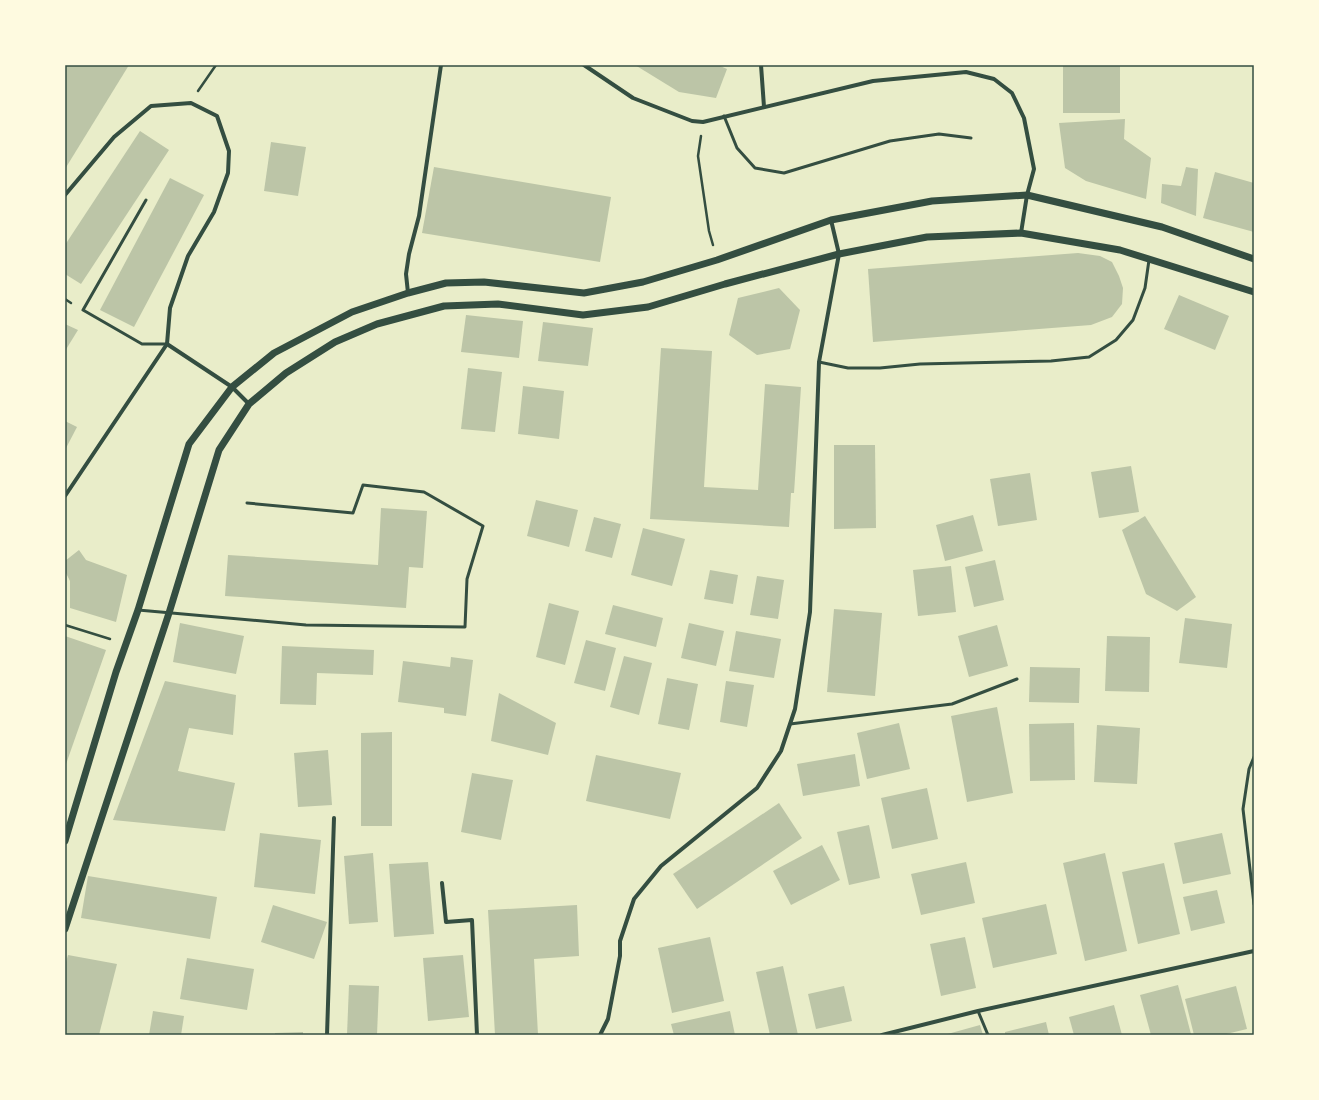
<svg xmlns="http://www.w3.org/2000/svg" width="1319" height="1100" viewBox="0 0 1319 1100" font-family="Manrope,sans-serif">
  <rect width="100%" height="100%" fill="#e9edc9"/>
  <g fill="#bcc5a7">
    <path d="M65,65H129L65,169Z"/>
    <path d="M635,65H718L727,69L716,98L679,92Z"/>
    <path d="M1120,65V113H1063V66Z"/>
    <path d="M1125,119L1124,139L1151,158L1146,199L1086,181L1065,168L1059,123Z"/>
    <path d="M140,131L169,150L81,284L65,274V245Z"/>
    <path d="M271,142L306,147L298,196L264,191Z"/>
    <path d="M434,167L611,197L600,262L422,233Z"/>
    <path d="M1186,167L1198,169L1196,216L1161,203L1162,184L1181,186Z"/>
    <path d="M1215,172L1254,183V232L1203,218Z"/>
    <path d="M170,178L204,195L134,327L100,310Z"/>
    <path d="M1078,253L1100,256L1112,262L1119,276L1123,288L1122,304L1112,317L1091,325L873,342L868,269Z"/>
    <path d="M779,288L800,310L790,349L757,355L729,335L738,298Z"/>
    <path d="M1179,295L1229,316L1215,350L1164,329Z"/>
    <path d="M466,315L523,321L519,358L461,352Z"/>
    <path d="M543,322L593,328L588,366L538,361Z"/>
    <path d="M65,324L78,330L65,351Z"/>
    <path d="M661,348L712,351L704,487L758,490L765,384L801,387L794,493H791L789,527L650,519Z"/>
    <path d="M468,368L502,372L495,432L461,429Z"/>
    <path d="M523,386L564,391L559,439L518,434Z"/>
    <path d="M65,421L77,427L65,450Z"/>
    <path d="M834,445H875L876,528L834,529Z"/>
    <path d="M1131,466L1139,512L1099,518L1091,472Z"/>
    <path d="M1030,473L1037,520L998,526L990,479Z"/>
    <path d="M536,500L578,510L569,547L527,536Z"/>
    <path d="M381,508L427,511L423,568L409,567L406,608L225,596L228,555L378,565Z"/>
    <path d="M973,515L983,551L945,561L936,525Z"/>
    <path d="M1145,516L1196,597L1177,611L1146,594L1122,530Z"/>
    <path d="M594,517L621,524L612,558L585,551Z"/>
    <path d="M643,528L685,539L672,586L631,575Z"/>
    <path d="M79,550L86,560L127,575L116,622L70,608V581L65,571V561Z"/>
    <path d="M995,560L1004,600L974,607L965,567Z"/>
    <path d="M951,566L956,612L918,616L913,570Z"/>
    <path d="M710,570L738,575L733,604L704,599Z"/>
    <path d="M757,576L784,580L778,619L750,615Z"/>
    <path d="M549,603L579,611L565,665L536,657Z"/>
    <path d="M613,605L663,618L656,647L605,634Z"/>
    <path d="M834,609L882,613L875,696L827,692Z"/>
    <path d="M1185,618L1232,624L1227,668L1179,663Z"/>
    <path d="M180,623L244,636L236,674L173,662Z"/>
    <path d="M689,623L724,631L716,666L681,658Z"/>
    <path d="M997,625L1008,666L969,677L958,636Z"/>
    <path d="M736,631L781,639L774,678L729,671Z"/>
    <path d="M65,636L106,650L65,767Z"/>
    <path d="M1107,636L1150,637L1149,692L1105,691Z"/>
    <path d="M586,640L616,648L605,691L574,683Z"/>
    <path d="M282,646L374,650L373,675L317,673L316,705L280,704Z"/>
    <path d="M624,656L652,663L639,715L610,707Z"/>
    <path d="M451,657L473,660L466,716L444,713V708L398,702L403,661L450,667Z"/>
    <path d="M1030,667L1080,668L1079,703L1029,702Z"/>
    <path d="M667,678L698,684L689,730L658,724Z"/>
    <path d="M165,681L236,695L233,735L189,728L178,771L235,783L225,831L113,820Z"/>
    <path d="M726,681L754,685L747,727L720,722Z"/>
    <path d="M499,693L556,723L548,755L491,741Z"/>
    <path d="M997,707L1013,793L967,802L951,716Z"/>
    <path d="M899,723L910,769L867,779L857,733Z"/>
    <path d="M1074,723L1075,780L1030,781L1029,724Z"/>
    <path d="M1097,725L1140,728L1137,784L1094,782Z"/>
    <path d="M392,732V826H361V733Z"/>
    <path d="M328,750L332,805L298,807L294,753Z"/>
    <path d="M855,754L860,786L803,796L797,764Z"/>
    <path d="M596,755L681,773L670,819L586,801Z"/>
    <path d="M472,773L513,780L501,840L461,832Z"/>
    <path d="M927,788L938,839L892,849L881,798Z"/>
    <path d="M779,803L802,838L697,909L673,874Z"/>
    <path d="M869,825L880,878L849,885L837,832Z"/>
    <path d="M260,833L321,840L315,894L254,887Z"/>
    <path d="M1222,833L1231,874L1183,884L1174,843Z"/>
    <path d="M822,845L840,880L791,905L773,871Z"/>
    <path d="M373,853L378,922L349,924L344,856Z"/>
    <path d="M1105,853L1127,951L1085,961L1063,863Z"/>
    <path d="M428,862L434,934L394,937L389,864Z"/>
    <path d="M966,862L975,903L921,915L911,874Z"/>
    <path d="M1164,863L1180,934L1138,944L1122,872Z"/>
    <path d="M88,876L217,897L210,939L81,918Z"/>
    <path d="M1217,890L1225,923L1191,931L1183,897Z"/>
    <path d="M1046,904L1057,954L993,968L982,918Z"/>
    <path d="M273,905L327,922L314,959L261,942Z"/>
    <path d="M577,905L579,956L534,959L538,1035H495L488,910Z"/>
    <path d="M710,937L724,1001L672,1013L658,948Z"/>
    <path d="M965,937L976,988L941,996L930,944Z"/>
    <path d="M68,955L117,964L99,1035H65V966Z"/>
    <path d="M463,955L469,1017L428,1021L423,958Z"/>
    <path d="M187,958L254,969L247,1010L180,999Z"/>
    <path d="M783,966L798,1035H770L756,972Z"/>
    <path d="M349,985L379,986L377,1035H347Z"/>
    <path d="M1178,985L1191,1034L1151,1035L1140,995Z"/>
    <path d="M844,986L852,1021L816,1029L808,994Z"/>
    <path d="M1236,986L1247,1029L1222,1035H1194L1185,999Z"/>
    <path d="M1114,1005L1122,1035H1074L1069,1017Z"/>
    <path d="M153,1011L184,1016L181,1035H149Z"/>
    <path d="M730,1011L735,1035H674L671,1024Z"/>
    <path d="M1046,1022L1049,1035H1005V1032Z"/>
    <path d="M980,1025L983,1035H944Z"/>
    <path d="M303,1032V1035H275V1033Z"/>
  </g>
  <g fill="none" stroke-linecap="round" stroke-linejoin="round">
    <g stroke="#344e41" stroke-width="2.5">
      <path d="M198,91L216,65"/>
      <path d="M701,136L698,156L709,231L713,245"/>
      <path d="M65,299L71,303"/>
      <path d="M65,625L110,639"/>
    </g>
    <g stroke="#344e41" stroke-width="3">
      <path d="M724,116L737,148L755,168L784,173L890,141L939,134L971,138"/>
      <path d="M146,200L83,310L142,344H167"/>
      <path d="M819,362L848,368H880L920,364L1051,361L1089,357L1116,340L1133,320L1145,288L1149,260"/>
      <path d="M138,610L306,625L465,627L467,579L483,526L424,492L363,485L353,513L247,503"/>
      <path d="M790,724L952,704L1017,679"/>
      <path d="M1254,757L1249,769L1243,809L1254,904"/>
      <path d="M978,1011L988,1035"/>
    </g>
    <g stroke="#344e41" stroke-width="4">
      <path d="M584,65L633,98L692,121L703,122L873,81L966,72L994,79L1012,93L1024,118L1034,169L1027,195L1021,233"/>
      <path d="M761,65L764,107"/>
      <path d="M65,195L114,137L151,106L191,103L217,116L229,151L228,173L214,212L188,256L170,308L167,344L232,387L249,404"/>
      <path d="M408,293L406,274L409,254L419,216L441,65"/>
      <path d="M65,496L167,344"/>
      <path d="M442,883L446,922L472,920L477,1035"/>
      <path d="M327,1035L334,818"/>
      <path d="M600,1035L608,1019L620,956V941L634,899L661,866L757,788L781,751L795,709L810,612L819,362L839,254L831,220"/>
      <path d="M882,1035L978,1011L1254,951"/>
    </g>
    <g stroke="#344e41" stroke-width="7">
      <path d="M65,841L116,672L138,610L189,444L232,387L274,353L352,312L408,293L446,283L484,282L584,293L643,282L717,260L831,220L932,201L1027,195L1162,227L1254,259"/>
      <path d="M65,929L169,613L219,450L249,404L286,373L335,342L377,324L444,306L498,304L583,315L648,307L725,284L839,254L927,237L1021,233L1120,250L1254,292"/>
    </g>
  </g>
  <rect width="1319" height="1100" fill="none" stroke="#fefae0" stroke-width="132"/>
  <rect x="66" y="66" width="1187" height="968" fill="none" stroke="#344e41" stroke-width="1.5"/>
</svg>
